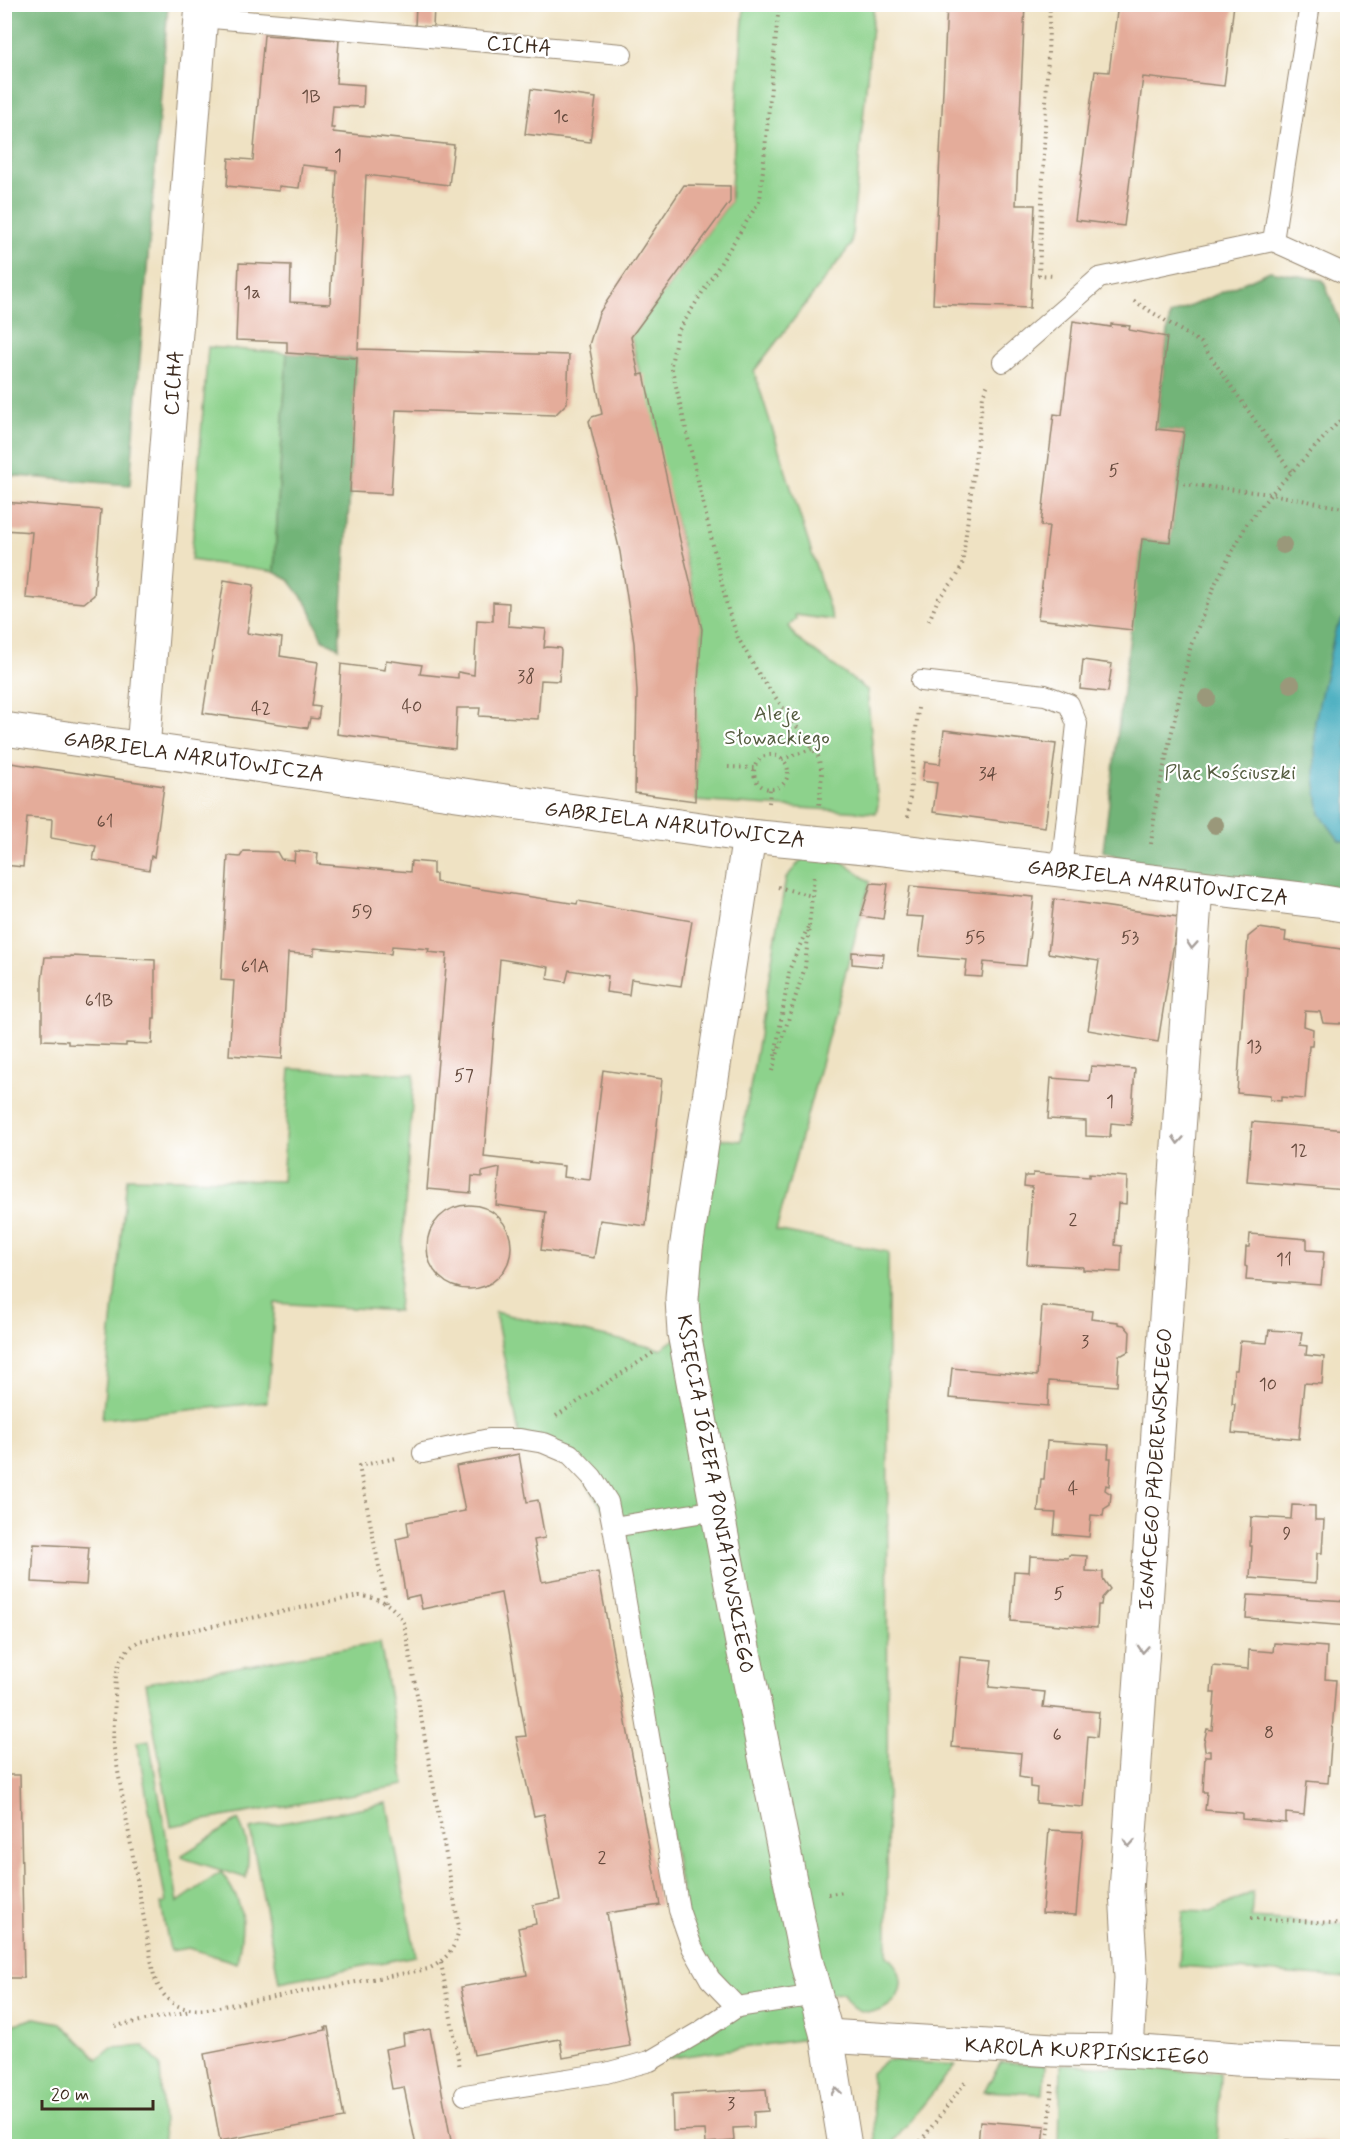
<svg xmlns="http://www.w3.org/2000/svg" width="1352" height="2151" viewBox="0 0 1352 2151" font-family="Mynerve,sans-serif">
  <rect width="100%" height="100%" fill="#fff"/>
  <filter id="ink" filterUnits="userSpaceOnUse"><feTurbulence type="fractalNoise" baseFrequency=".0167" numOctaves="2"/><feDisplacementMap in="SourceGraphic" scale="12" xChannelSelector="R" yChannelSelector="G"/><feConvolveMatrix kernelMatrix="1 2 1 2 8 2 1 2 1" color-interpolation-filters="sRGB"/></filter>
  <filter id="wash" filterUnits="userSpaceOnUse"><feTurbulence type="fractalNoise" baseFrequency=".008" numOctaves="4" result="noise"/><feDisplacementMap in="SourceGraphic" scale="24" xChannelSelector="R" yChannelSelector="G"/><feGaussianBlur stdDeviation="1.35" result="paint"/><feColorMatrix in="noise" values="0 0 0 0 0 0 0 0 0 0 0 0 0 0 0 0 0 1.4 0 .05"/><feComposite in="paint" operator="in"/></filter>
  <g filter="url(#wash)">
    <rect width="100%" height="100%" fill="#efe2c3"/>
    <g fill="#8dd28c" stroke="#647e55" stroke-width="1.5">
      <path d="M744,5H874L851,245L754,371L833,620L795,615L796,619L789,626L796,638L867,690L878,805L876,813L695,801L697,694L702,629L631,337L730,202Z"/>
      <path d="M208,347L287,353L274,572L191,560Z"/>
      <path d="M816,842L870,882L776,1230L888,1252L887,1956C930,1994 863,2038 843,1993L818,1995L827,2036L650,2061L737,2006L692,1947L613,1527L570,1454L520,1439L495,1312L660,1349L684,1333L702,1137L741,1141L786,878Z"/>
      <path d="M290,1069L414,1074L398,1311L275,1303L267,1402L102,1419L127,1178L282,1181Z"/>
      <path d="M380,1642L405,1785L171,1826L146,1683Z"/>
      <path d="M149,1740L178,1902L221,1872C246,1906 245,1923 237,1963L189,1948L170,1951L161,1904L166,1903L137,1742Z"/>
      <path d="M387,1803L416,1956L279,1982L250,1829Z"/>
      <path d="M238,1820C249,1840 250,1855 246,1878L183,1858L182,1855Z"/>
      <path d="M1253,1892L1251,1918L1347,1924V1978L1179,1966L1183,1911L1210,1912Z"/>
      <path d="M35,2018L61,2023L98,2059L112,2048L144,2046L160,2065L164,2146H5V2027Z"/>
      <path d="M886,2060L955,2065L890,2146H876L871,2073Z"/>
      <path d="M1001,2062L1045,2065L1043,2094L984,2091Z"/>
      <path d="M1061,2064L1220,2073L1217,2146H1059Z"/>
    </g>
    <g fill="#72b478" stroke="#566f4b" stroke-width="1.5">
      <path d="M5,4L168,5L130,485L5,475L4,221L12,145L5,144Z"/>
      <path d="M1270,271L1323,280L1348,341L1347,906L1196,887L1103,851L1142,539L1170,542L1184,432L1156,429L1170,315Z"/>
      <path d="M287,353L357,359L350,492L339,648L322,639L308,605L289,580L274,572Z"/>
    </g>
    <path fill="#3ca9bb" stroke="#3c6a6c" stroke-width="1.5" d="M1347,612V842L1339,840L1320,814L1315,778V721L1335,631Z"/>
    <g id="blocks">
      <g fill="#e4ac9a">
        <path d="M416,4L434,6L433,28L415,27Z"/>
        <path d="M947,4H1025L1016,205H1035L1030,308L933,304Z"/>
        <path d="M1118,4H1234L1224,86L1143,77L1124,226L1075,220L1095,71L1109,72Z"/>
        <path d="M264,35L339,40L336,83L364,85L363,107L333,106L331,128H334L333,132L454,145L449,185L366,175L358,349L569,355L567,403L555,415L396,410L391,494L350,492L357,358L287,353V342L236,340L239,263L291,265L290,302L330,304L337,171L328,170L329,168L302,165L299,188L279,186V191L227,186L229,158L253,160Z"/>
        <path d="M531,89L596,98L590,142L525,134Z"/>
        <path d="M684,185L730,186V202L631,337L639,375L644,374L680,540L702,629L697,694L695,801L635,793L637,692L634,643L620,552L589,421L592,417L602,414L589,345L599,313Z"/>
        <path d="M1073,321L1111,327V324L1130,326L1129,330L1167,337L1156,429L1184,432L1170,542L1142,539L1132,630L1038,619L1049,526H1041L1046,481L1054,414L1062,415Z"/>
        <path d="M4,502L101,510L94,595L84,603L26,598L32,532L4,530Z"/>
        <path d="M224,580L254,585L247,633L282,638L280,656L318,662L312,706L320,707L318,719L310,718L308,728L203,713Z"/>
        <path d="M493,602L509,603L508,626L546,629L544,648L547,647L560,648L561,651L559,681L541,680L538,719L479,716L480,708H457L455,749L337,734L341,664L385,670L386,660L422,665L420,674L458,678V672L474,675L477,620L493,621Z"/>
        <path d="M1083,660L1112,664L1108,692L1080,689Z"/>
        <path d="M944,730L1056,744L1045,827L933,812L937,783L922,781L925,762L940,764Z"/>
        <path d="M4,762L164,786L154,857L151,856L149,870L93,860L96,846L51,838L52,819L27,817L23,867L4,865Z"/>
        <path d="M244,851L277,852L281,859L293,860L294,862L295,851L318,853L317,864L410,872L411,861L433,863V874H436V882L577,904L578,901L692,921L681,986L631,979L629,995L606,992L608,976L569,970L566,982L547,979L549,967L500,959L484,1157L564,1166L563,1177L590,1180L603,1070L662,1079L646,1226L600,1220L594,1258L541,1250L546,1212L496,1205L500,1168L482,1172V1177L472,1176L471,1193L427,1189L447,954L428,952L429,949L392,946L391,954L314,948V955L288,953L282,1059L229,1055L234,981L221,980L228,856L240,857Z"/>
        <path d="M871,883L888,884L883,919L861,916Z"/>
        <path d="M910,886L1034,897L1026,966L984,962L982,977L965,976L967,960L919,956L924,917L906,916Z"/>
        <path d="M1054,899L1178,917L1158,1042L1088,1030L1099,961L1048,953Z"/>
        <path d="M1259,928L1286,932L1285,941L1348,950V1027H1343L1344,1024L1340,1023V1024L1323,1023L1320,1012L1305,1011L1304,1026L1313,1029L1312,1046H1309L1305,1099L1281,1097V1101L1270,1100V1096L1237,1093L1248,937Z"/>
        <path d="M852,952L884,954L882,967L852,964Z"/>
        <path d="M70,956L155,960V1018H153L152,1044L126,1043V1046L68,1044V1041L42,1040V981L45,957H70Z"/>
        <path d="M1091,1066L1135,1069L1131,1125L1111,1123L1110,1137L1086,1136V1121L1048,1119L1051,1078L1089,1081Z"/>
        <path d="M1252,1122L1348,1130L1346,1190L1247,1182Z"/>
        <path d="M1033,1173L1089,1177V1174L1127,1177L1126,1204L1118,1203L1115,1245L1122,1246L1121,1272L1083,1270V1267L1027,1264L1032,1187L1024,1186L1025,1176H1033Z"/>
        <circle cx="469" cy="1247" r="42"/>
        <path d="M1250,1234L1307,1239V1250L1324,1251L1321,1285L1246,1280L1247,1267L1245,1266L1246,1247H1249Z"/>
        <path d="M1042,1306L1092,1311L1091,1319L1118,1322V1324L1124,1325L1130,1332L1129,1351L1122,1355H1119L1117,1386L1049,1381L1048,1406L949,1398L952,1368L1037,1376Z"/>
        <path d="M1269,1330L1302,1332L1300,1345L1307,1346L1306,1355L1324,1357L1322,1384L1304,1383L1299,1439L1232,1433L1235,1404H1232L1234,1370H1237L1240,1341L1267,1343Z"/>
        <path d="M1047,1441L1109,1445L1108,1458H1111L1109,1486L1106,1485L1105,1490L1111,1494L1110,1505L1104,1509L1103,1516L1091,1515L1089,1537L1054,1534L1056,1513L1038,1512L1041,1479H1044Z"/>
        <path d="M519,1454L527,1502L538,1500L545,1538L534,1540L542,1582L598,1572L660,1905L607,1913L630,2046L563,2058L560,2039L474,2055L461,1987L527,1975L518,1928L536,1924L533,1905L560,1900L544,1814L534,1816L516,1737L526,1736L501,1593L422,1609L419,1595L406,1598L396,1539L409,1536L407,1522L465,1511L456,1466Z"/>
        <path d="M1292,1505L1315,1506V1520H1324L1322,1553H1317L1316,1583L1250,1578L1252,1546H1250L1251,1517L1291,1519Z"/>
        <path d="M34,1544L89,1547L86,1585L32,1582Z"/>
        <path d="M1069,1555L1087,1556L1086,1571L1103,1572V1579L1110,1589L1102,1598L1101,1605H1098L1097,1628L1011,1621L1014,1571L1029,1572L1030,1556L1068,1558Z"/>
        <path d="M1248,1595L1348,1601V1626L1246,1618Z"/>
        <path d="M1274,1643L1327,1647L1325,1679L1336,1680L1328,1783L1307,1781L1304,1815L1286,1813V1823L1242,1819V1813L1205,1810L1207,1792H1203L1205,1756H1210V1751H1205L1204,1742L1207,1729L1212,1730L1215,1693H1211L1213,1666L1248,1669L1249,1650L1273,1652Z"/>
        <path d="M960,1657L992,1660L989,1687L1045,1692L1043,1707L1099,1712L1097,1737L1088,1736L1083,1807L1036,1803L1037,1788L1030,1787V1779L1019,1777L1021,1753L952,1747Z"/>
        <path d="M4,1775H20L24,1978H4Z"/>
        <path d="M1049,1830L1083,1832L1076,1915L1042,1913Z"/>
        <path d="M325,2027H328L344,2118L220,2141L204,2054L326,2030Z"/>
        <path d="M430,2029L440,2081L452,2146H416L404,2087L392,2089L385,2049L404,2045L403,2034Z"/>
        <path d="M766,2089L768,2111L754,2112V2127L733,2128L734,2141L706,2143L705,2130L673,2131L672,2094Z"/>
        <path d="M980,2121L1045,2126L1043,2146H978Z"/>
        <path d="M1286,2140L1348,2144V2146H1285Z"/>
      </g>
    </g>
  </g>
  <g filter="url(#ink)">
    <use href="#blocks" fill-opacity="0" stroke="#958670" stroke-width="1.5"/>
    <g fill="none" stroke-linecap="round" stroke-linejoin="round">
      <g stroke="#958670" stroke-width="22">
        <g id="service">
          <path d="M201,17L622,54"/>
          <path d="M1273,241L1348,275"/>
          <path d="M1003,362L1099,278L1273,241L1310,4"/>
          <path d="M921,681L1045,695L1069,704L1077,724L1061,871"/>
          <path d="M423,1453L489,1439H520L544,1443L570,1454L592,1477L608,1502L613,1527L679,1910L692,1947L710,1979L737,2007L816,1995"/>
          <path d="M613,1527L717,1510"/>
          <path d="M465,2095L606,2073L650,2061L701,2031L737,2007"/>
        </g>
      </g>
      <g stroke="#958670" stroke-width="35">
        <g id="minor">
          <path d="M4,729L749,836L876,848L1318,901L1348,906"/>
          <path d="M143,749L202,4"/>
          <path d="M749,836L686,1249L682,1299L684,1333L741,1638L807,1964L827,2036L845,2146"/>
          <path d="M827,2036L1054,2050L1127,2051L1237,2059L1348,2063"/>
          <path d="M1127,2051L1131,1978L1126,1891L1196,887"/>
        </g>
      </g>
      <g stroke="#958670" stroke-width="4" stroke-dasharray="1.5 4.5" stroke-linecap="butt">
        <path d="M779,4L760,200L677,333L671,365L728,610L738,638L760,676L818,756L822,773L819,808"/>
        <path d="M1050,4L1039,275L1055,276"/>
        <path d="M1134,301L1201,343L1291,472"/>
        <path d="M1184,484L1271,494L1348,509"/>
        <path d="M929,621L938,599L956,578L962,566L983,395L988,384"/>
        <circle cx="771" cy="772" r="17"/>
        <path d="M782,759L812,749"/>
        <path d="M728,767L754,768"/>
        <path d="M769,803L770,789"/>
        <path d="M908,817L918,708"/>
        <path d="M1151,844L1156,803L1191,645L1216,582L1248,522L1271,494L1348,412"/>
        <path d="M778,887L812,896"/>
        <path d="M775,1056L790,968L808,927"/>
        <path d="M772,1071L805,967L814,876"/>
        <path d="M556,1416L653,1353"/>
        <path d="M359,1596C381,1597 393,1605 404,1623L459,1927C456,1948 447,1960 428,1969L207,2009C179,2012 164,2003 154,1976L113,1743L116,1674L120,1661L128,1649L139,1641Z"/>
        <path d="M386,1602L359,1466L396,1458"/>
        <path d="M1344,1835L1348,1793"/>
        <path d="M828,1894L845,1892"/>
        <path d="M1251,1918L1348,1924"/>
        <path d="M441,1963L460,2068"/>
        <path d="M115,2026L191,2011"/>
        <path d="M917,2146L967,2080"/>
        <path d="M1048,2146L1052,2084"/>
      </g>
      <use href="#service" stroke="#fff" stroke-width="20"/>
      <use href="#minor" stroke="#fff" stroke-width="33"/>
    </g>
    <g fill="#9a987a">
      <circle cx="1283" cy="545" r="9"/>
      <circle cx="1291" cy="684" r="9"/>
      <circle cx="1207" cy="698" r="9"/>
      <circle cx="1215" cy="825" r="9"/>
    </g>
    <defs><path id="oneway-chevron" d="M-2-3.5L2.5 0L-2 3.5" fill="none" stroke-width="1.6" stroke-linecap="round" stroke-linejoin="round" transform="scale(1.5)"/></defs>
    <g stroke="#a79f9a">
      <use href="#oneway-chevron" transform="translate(1192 945) rotate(94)"/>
      <use href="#oneway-chevron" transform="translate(1178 1140) rotate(94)"/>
      <use href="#oneway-chevron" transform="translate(1143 1649) rotate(94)"/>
      <use href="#oneway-chevron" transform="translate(1129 1843) rotate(94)"/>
      <use href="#oneway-chevron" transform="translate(836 2091) rotate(-100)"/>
    </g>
  </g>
  <g text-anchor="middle" stroke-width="4.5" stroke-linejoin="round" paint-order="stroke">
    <g font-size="18" fill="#654a3d">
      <text x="311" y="102">1B</text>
      <text x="561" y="122">1c</text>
      <text x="338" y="161">1</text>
      <text x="252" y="298">1a</text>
      <text x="1114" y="476">5</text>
      <text x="526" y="682">38</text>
      <text x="412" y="712">40</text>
      <text x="261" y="714">42</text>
      <text x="988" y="779">34</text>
      <text x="105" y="827">61</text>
      <text x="362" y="917">59</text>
      <text x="975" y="943">55</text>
      <text x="1130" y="943">53</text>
      <text x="255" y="972">61A</text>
      <text x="99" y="1006">61B</text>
      <text x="1254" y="1052">13</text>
      <text x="464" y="1081">57</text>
      <text x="1110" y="1107">1</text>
      <text x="1299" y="1156">12</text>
      <text x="1073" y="1225">2</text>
      <text x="1284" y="1265">11</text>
      <text x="1085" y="1347">3</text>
      <text x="1268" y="1390">10</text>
      <text x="1073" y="1494">4</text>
      <text x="1287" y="1539">9</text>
      <text x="1059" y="1599">5</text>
      <text x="1269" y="1738">8</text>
      <text x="1057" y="1740">6</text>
      <text x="602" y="1863">2</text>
      <text x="731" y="2109">3</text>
    </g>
    <g font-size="21" fill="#3b2a1e" stroke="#fff">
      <text transform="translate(519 45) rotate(5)" y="7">CICHA</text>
      <text transform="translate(173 383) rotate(-86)" y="7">CICHA</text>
      <text transform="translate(194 756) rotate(8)" y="7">GABRIELA NARUTOWICZA</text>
      <text transform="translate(675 824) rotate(7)" y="7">GABRIELA NARUTOWICZA</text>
      <text transform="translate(1158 882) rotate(7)" y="7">GABRIELA NARUTOWICZA</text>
      <text transform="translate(1155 1469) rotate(-86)" y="7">IGNACEGO PADEREWSKIEGO</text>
      <text transform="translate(716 1494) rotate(80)" y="7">KSIĘCIA JÓZEFA PONIATOWSKIEGO</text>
      <text transform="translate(1087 2051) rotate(3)" y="7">KAROLA KURPIŃSKIEGO</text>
    </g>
    <g font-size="21" fill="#545c3f" stroke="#fff">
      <text x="777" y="720">Aleje<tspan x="777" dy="24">Słowackiego</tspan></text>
      <text x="1230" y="779">Plac Kościuszki</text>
    </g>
  </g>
  <rect width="1352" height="2151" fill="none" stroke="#fff" stroke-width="24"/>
  <path d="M42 2100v9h111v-9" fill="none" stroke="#3b2a1e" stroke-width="3"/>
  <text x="51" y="2100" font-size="18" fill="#3b2a1e" stroke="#ffffff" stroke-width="4.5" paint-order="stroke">20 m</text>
</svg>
